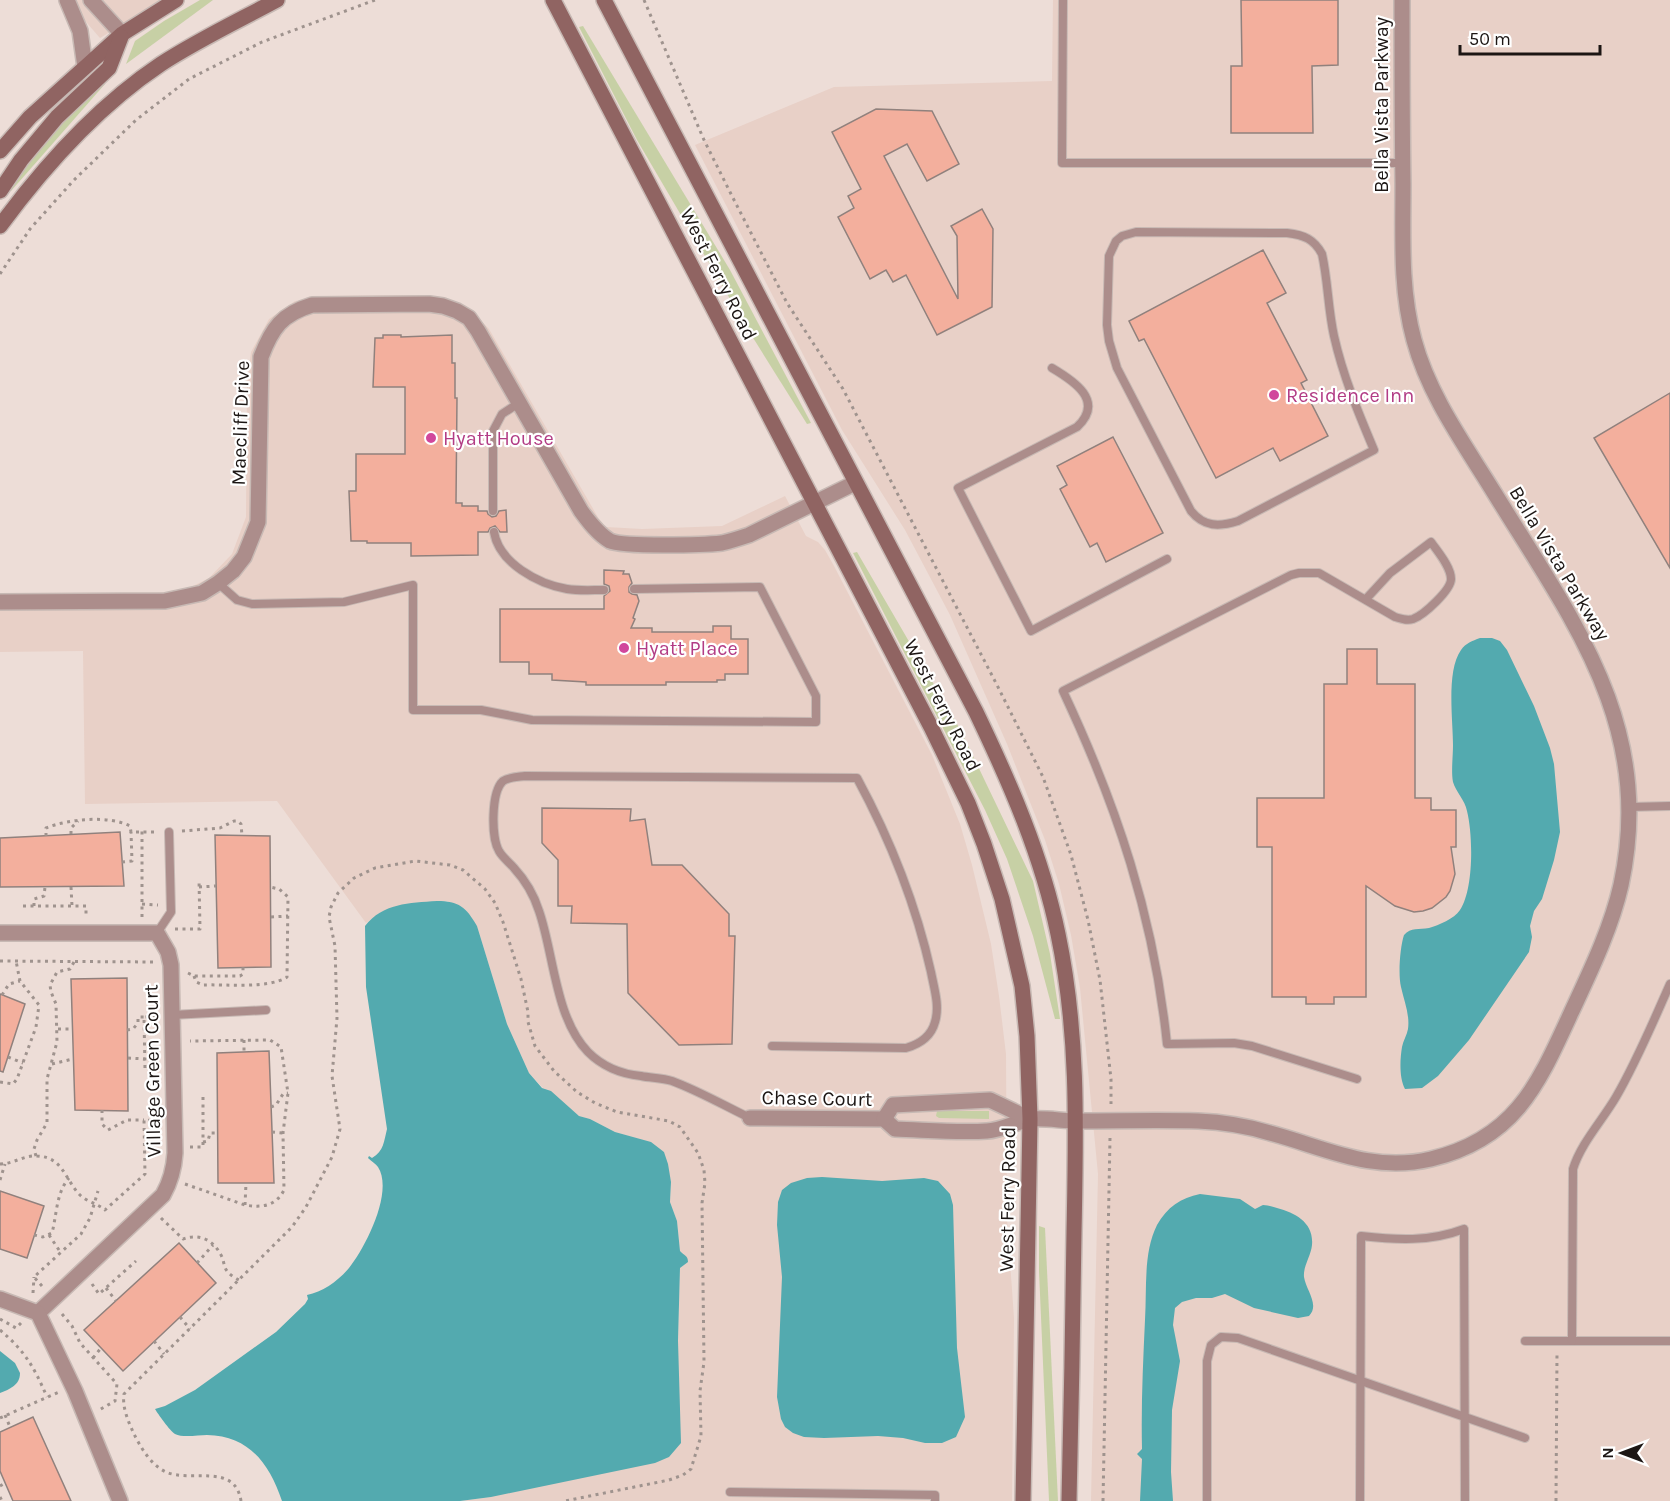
<svg xmlns="http://www.w3.org/2000/svg" width="1670" height="1501" viewBox="0 0 1670 1501" font-family="Karla,sans-serif">
  <rect width="100%" height="100%" fill="#edddd7"/>
  <g fill="#e8d0c7">
    <path d="M67,0H163L100,38Z"/>
    <path d="M1053,0H1670V1501H1091L1098,1174L1080,988L1071,935L1059,884L1045,840L1007,744L950,615L905,530L842,430L695,145L834,87L1052,81Z"/>
    <path d="M429,295L471,310L489,329L599,519L606,527L642,529L722,526L785,496L806,536L818,542L825,550L834,566L932,755L960,824L972,865L991,944L999,996L1006,1054L1007,1219L1014,1318L1012,1501H460L491,1497L678,1341L680,1268L685,1264L680,1251L677,1221L670,1202L671,1182L664,1152L639,1139L615,1132L590,1119L579,1116L548,1090L543,1088L529,1073L507,1024L477,926L465,909L447,901H437L381,912L366,923L277,801L85,804L83,651L0,652V594H142L183,591L209,578L232,554L246,517L247,383L251,352L269,319L295,301L328,296Z"/>
  </g>
  <g fill="#c7d0a5">
    <path d="M200,0H213L126,64L135,41L164,21Z"/>
    <path d="M583,26L730,270L811,423L807,424L750,333L637,140L579,27Z"/>
    <path d="M104,82L105,84L11,191L10,189L60,122Z"/>
    <path d="M857,552L961,731L1033,881L1050,954L1060,1019H1055L1033,936L1007,859L985,810L853,553Z"/>
    <path d="M937,1111H989V1119L939,1118L936,1116Z"/>
    <path d="M1039,1226L1045,1228L1058,1501H1049L1039,1271Z"/>
  </g>
  <g fill="#53aaaf">
    <path d="M1480,638H1492L1500,641L1507,650L1534,706L1550,748L1554,764L1560,832L1554,860L1542,899L1534,911L1530,926L1532,937L1529,952L1469,1040L1438,1076L1422,1088L1405,1089C1399,1078 1400,1059 1402,1047C1403,1041 1407,1035 1408,1029C1410,1014 1404,1001 1401,987C1398,975 1400,947 1404,935C1411,927 1419,930 1429,928C1439,925 1454,919 1460,910C1474,889 1473,835 1467,811C1465,800 1456,792 1453,782C1451,771 1453,757 1453,745C1453,720 1446,671 1461,650C1466,643 1472,641 1480,638Z"/>
    <path d="M437,901C459,901 466,907 477,926L507,1024L529,1073L542,1088L551,1091L579,1116L590,1119L615,1132L651,1142L664,1152L668,1164L671,1182L670,1202L677,1221L680,1251C684,1256 688,1255 688,1262L680,1268L678,1341L681,1443L669,1457L655,1463L491,1497L460,1501H282C269,1463 249,1436 207,1435C198,1435 183,1438 175,1434C170,1431 158,1414 155,1409L165,1406L195,1390L276,1332L305,1304L308,1299L307,1295C323,1292 338,1281 349,1268C365,1248 394,1192 378,1167C376,1164 371,1161 368,1158L369,1156L372,1158C384,1151 384,1141 387,1129L366,987L365,926C383,903 409,903 437,901Z"/>
    <path d="M822,1177L882,1181L924,1178L938,1181L950,1194L953,1205L957,1348L965,1417L956,1437L942,1443H925L903,1438L878,1436L824,1438L804,1437L793,1433L785,1427L781,1419L777,1397L782,1277L777,1225L778,1202L782,1190L791,1183L807,1178Z"/>
    <path d="M1200,1194L1240,1199L1255,1209C1258,1208 1260,1206 1263,1205C1268,1205 1273,1207 1277,1208C1296,1213 1314,1223 1312,1245C1311,1256 1303,1266 1304,1277C1306,1290 1320,1305 1309,1316L1298,1318L1254,1308L1225,1294L1212,1298H1196L1182,1302L1175,1308L1173,1325L1180,1361L1172,1410L1171,1472L1173,1501H1140L1142,1459L1137,1454L1142,1449C1141,1406 1143,1363 1145,1320C1147,1289 1143,1253 1157,1225C1167,1207 1181,1198 1200,1194Z"/>
    <path d="M0,1351L15,1363L20,1373C20,1385 10,1389 0,1393Z"/>
  </g>
  <g fill="#f3af9d" stroke="#90817d" stroke-width="1.5">
    <path d="M1241,0H1338V65L1312,66L1313,133H1231V66H1242Z"/>
    <path d="M876,109L932,111L959,164L927,181L907,144L884,156L958,299L957,236L951,226L982,209L993,229L992,307L937,335L906,275L893,282L886,270L870,279L838,217L854,208L848,196L861,189L832,132Z"/>
    <path d="M1263,250L1286,293L1267,303L1307,380L1301,383L1328,436L1280,461L1273,448L1216,478L1144,339L1139,341L1129,321Z"/>
    <path d="M383,335H401V337L452,335V363H455V398H457L456,503H462V506H478V511H487L488,514L492,517L496,516L499,511L506,510L507,532H500L495,526L490,528L488,532H478V555L411,556V543H367V541H351L349,491H356V454H405V387H373L375,338H383Z"/>
    <path d="M1670,393V568L1594,438Z"/>
    <path d="M1113,437L1163,533L1106,562L1097,543L1090,547L1060,489L1067,485L1057,466Z"/>
    <path d="M604,570L624,571L623,574H629L632,583L629,587V592L632,594L637,595L639,601L633,618L635,619L631,628H652V632H713V626H731V639H748V674H725V680H717V682H666V685H586V682L552,680V674H529V662H500V609H604V596L610,591L609,586L604,584Z"/>
    <path d="M1347,649H1377V684H1415V798H1431V810H1456V847H1451L1455,874L1450,891L1446,897L1432,908L1423,911L1414,912L1395,906L1366,886V997H1334V1004H1306V997H1272V847H1257V798H1324V684H1347Z"/>
    <path d="M542,808L631,809L630,821L645,819L652,865H682L729,914V936H735L732,1044L679,1045L628,993L627,924L571,923L572,906H558V860L542,843Z"/>
    <path d="M120,832L124,886L0,887V838Z"/>
    <path d="M215,835L270,836L271,967L218,968Z"/>
    <path d="M127,978L128,1111L75,1110L71,979Z"/>
    <path d="M0,994L25,1004L3,1072L0,1071Z"/>
    <path d="M269,1051L274,1183H218L217,1053Z"/>
    <path d="M0,1191L44,1206L27,1258L0,1249Z"/>
    <path d="M179,1243L216,1283L123,1371L84,1330Z"/>
    <path d="M33,1417L71,1501H13L0,1471V1432Z"/>
  </g>
  <g fill="none" stroke-linecap="round" stroke-linejoin="round">
    <g stroke="#c7b9b4" stroke-width="10">
      <g id="service">
        <path d="M1063,0L1062,163H1403"/>
        <path d="M1136,232L1287,233C1304,235 1314,239 1322,254C1328,281 1328,309 1334,336C1343,376 1358,412 1374,450L1238,521C1219,527 1204,527 1191,511L1117,368L1109,341L1107,325L1109,256L1116,241L1122,236Z"/>
        <path d="M1052,368C1074,381 1105,401 1077,427L958,488L1031,631L1167,559"/>
        <path d="M493,511V431L502,414L519,403"/>
        <path d="M494,532C499,563 538,584 567,589C579,591 592,590 604,590"/>
        <path d="M218,583L237,600L252,604L344,602L413,585V710H481L532,720L816,722V696L760,587L634,589"/>
        <path d="M1629,807L1670,806"/>
        <path d="M157,933L171,912L169,832"/>
        <path d="M172,1015L266,1010"/>
        <path d="M1357,1079L1252,1046L1234,1043L1167,1044C1154,917 1117,806 1063,691L1291,575L1299,573H1319L1395,617C1402,619 1407,621 1413,619C1424,615 1451,590 1451,579C1451,567 1438,552 1431,542L1390,573L1366,599"/>
        <path d="M750,1118C725,1106 699,1091 672,1081C662,1078 651,1078 641,1076C621,1074 602,1066 588,1052C555,1018 554,954 539,911C534,895 525,880 514,868C509,862 503,858 499,851C491,838 491,792 503,781C509,777 518,777 525,776L857,778C890,839 916,905 931,972C934,988 940,1006 935,1022C931,1037 920,1044 906,1048L772,1046"/>
        <path d="M1525,1341H1670"/>
        <path d="M1572,1341L1573,1169C1581,1143 1602,1121 1616,1097C1637,1061 1653,1022 1670,984"/>
        <path d="M730,1492L935,1495V1501"/>
        <path d="M1207,1501V1361L1211,1345L1221,1337L1238,1338L1525,1438"/>
        <path d="M1360,1501L1361,1236C1396,1240 1430,1242 1464,1229L1465,1501"/>
      </g>
    </g>
    <g stroke="#c7b9b4" stroke-width="18">
      <g id="minor">
        <path d="M67,0L80,31L85,67"/>
        <path d="M91,0L122,34"/>
        <path d="M0,602L165,601L202,593L218,583L233,571L244,557L258,522L261,357C272,328 282,314 312,305L429,304L443,306L457,311L469,318L478,331L581,511C589,522 598,534 610,541C623,547 704,545 722,543C731,541 740,538 749,535L855,483"/>
        <path d="M0,933H157L168,952L171,965L175,1153C174,1169 171,1181 163,1195L38,1313"/>
        <path d="M750,1118L884,1119L895,1129C926,1130 957,1133 987,1131C1003,1130 1017,1121 1032,1119C1047,1118 1063,1121 1078,1121C1118,1121 1158,1120 1198,1121C1222,1122 1247,1126 1270,1133C1326,1148 1372,1173 1431,1159C1515,1139 1538,1085 1571,1013C1590,972 1611,929 1621,885C1655,726 1573,621 1495,494C1465,445 1429,396 1414,340C1400,289 1403,236 1403,184C1402,123 1402,61 1402,0"/>
        <path d="M884,1119L893,1105L990,1100L1030,1119"/>
        <path d="M0,1299L38,1313L75,1391L120,1501"/>
      </g>
    </g>
    <g stroke="#c7b9b4" stroke-width="18">
      <g id="secondary">
        <path d="M553,0L931,727L968,803L984,844L1002,899L1022,986L1027,1036L1030,1119L1023,1501"/>
        <path d="M604,0L976,712C1010,783 1042,856 1058,934C1079,1034 1076,1131 1074,1233C1073,1322 1071,1412 1069,1501"/>
        <path d="M0,151L30,117L122,34L176,0"/>
        <path d="M0,191L21,160L57,117L109,68L121,37"/>
        <path d="M0,226C45,165 98,106 161,64C198,40 238,21 277,0"/>
      </g>
    </g>
    <g stroke="#9f938e" stroke-width="3" stroke-dasharray="3 4.5" stroke-linecap="butt">
      <path d="M644,0L704,140L732,196L787,303L843,389L997,685L1043,777L1071,855L1088,920L1100,980L1111,1079V1104"/>
      <path d="M0,274L30,229L74,180L136,120L189,79L262,42L375,0"/>
      <path d="M182,831L220,828L234,821H238L241,824L242,836"/>
      <path d="M71,834V828L78,821"/>
      <path d="M46,836V828C68,819 109,815 130,826L131,832H158"/>
      <path d="M122,862L132,861L131,832"/>
      <path d="M71,887L72,906"/>
      <path d="M199,887L216,886"/>
      <path d="M142,904L158,905"/>
      <path d="M23,906H86V918"/>
      <path d="M34,906V899L44,896L45,887"/>
      <path d="M142,917V831"/>
      <path d="M271,917L288,916"/>
      <path d="M175,929H200L199,879"/>
      <path d="M0,961L155,962"/>
      <path d="M188,973L194,976H240L243,974V967"/>
      <path d="M194,976L196,982L203,985C225,984 269,989 287,977L288,897L279,889L270,887"/>
      <path d="M2,995L9,984L20,981"/>
      <path d="M58,1029H73"/>
      <path d="M127,1030L133,1029L138,1023V1017H144"/>
      <path d="M244,1040V1052"/>
      <path d="M8,1057L23,1063"/>
      <path d="M128,1058L145,1059"/>
      <path d="M52,1064L73,1059"/>
      <path d="M145,1068L144,1017L157,1016"/>
      <path d="M0,1082L13,1084L17,1079L36,1027L39,1005L20,981L16,961"/>
      <path d="M271,1107L276,1105L283,1094L288,1093"/>
      <path d="M102,1110V1124L108,1130L127,1120H144"/>
      <path d="M272,1132L283,1133"/>
      <path d="M203,1142L208,1141L210,1133H218"/>
      <path d="M190,1147H203V1097"/>
      <path d="M36,1156L34,1149L37,1140L47,1123V1079L57,1042L56,1004L51,992L50,985L57,972L70,969L74,962"/>
      <path d="M0,1164C13,1164 24,1155 37,1156C64,1157 65,1181 81,1196C88,1202 98,1204 105,1210L145,1174L144,1120L158,1121"/>
      <path d="M0,1180L5,1164"/>
      <path d="M185,1184L245,1205C262,1208 276,1206 284,1190L283,1133L288,1093L281,1047L270,1040L190,1041"/>
      <path d="M245,1205L246,1183"/>
      <path d="M161,1218L183,1239C200,1233 214,1240 222,1257C224,1262 224,1267 227,1271C230,1275 235,1278 239,1280"/>
      <path d="M34,1235L43,1237L52,1233C57,1214 56,1193 69,1178"/>
      <path d="M49,1235L61,1253"/>
      <path d="M197,1263L213,1245"/>
      <path d="M92,1284L99,1294L136,1261"/>
      <path d="M42,1286L34,1277L81,1234L90,1218L98,1191"/>
      <path d="M106,1288L116,1301"/>
      <path d="M33,1293L34,1277"/>
      <path d="M62,1314L72,1326L80,1343L117,1384L115,1401L99,1410"/>
      <path d="M180,1317L190,1329"/>
      <path d="M0,1319L16,1328L21,1323"/>
      <path d="M0,1330C25,1351 34,1367 47,1397"/>
      <path d="M154,1341L164,1354"/>
      <path d="M93,1358L101,1348"/>
      <path d="M5,1415L10,1427"/>
      <path d="M0,1418L59,1392"/>
      <path d="M0,1486L5,1483"/>
      <path d="M0,1497L2,1501"/>
      <path d="M241,1501C235,1462 191,1483 166,1472C151,1465 141,1448 134,1434C128,1421 122,1407 124,1394L292,1227L306,1207L332,1157L340,1129L332,1076L337,1018L335,946L329,917L331,907L338,893L354,878L375,868L415,861L450,865L463,870L485,889L495,903L503,922L521,979L528,1012V1022L535,1046L554,1071L577,1092L595,1103L617,1112L669,1121L680,1127L698,1153L704,1170L705,1183L702,1203L704,1362L700,1391L701,1436L691,1469L683,1475L669,1480L565,1501"/>
      <path d="M1103,1501L1110,1138"/>
      <path d="M1556,1501L1557,1353"/>
    </g>
    <use href="#service" stroke="#ac8d8b" stroke-width="8"/>
    <use href="#minor" stroke="#ac8d8b" stroke-width="15"/>
    <use href="#secondary" stroke="#906462" stroke-width="15"/>
  </g>
  <g fill="#d1479c" stroke="#fff" stroke-width="2">
    <circle cx="1274" cy="395" r="6"/>
    <circle cx="431" cy="438" r="6"/>
    <circle cx="624" cy="648" r="6"/>
  </g>
  <g text-anchor="middle" stroke-width="4.5" stroke-linejoin="round" paint-order="stroke">
    <g font-size="20" fill="#1c1614" stroke="#fff">
      <text transform="translate(1381 105) rotate(-90)" y="7">Bella Vista Parkway</text>
      <text transform="translate(719 274) rotate(63)" y="7">West Ferry Road</text>
      <text transform="translate(240 423) rotate(-88)" y="7">Maecliff Drive</text>
      <text transform="translate(1560 563) rotate(59)" y="7">Bella Vista Parkway</text>
      <text transform="translate(943 705) rotate(63)" y="7">West Ferry Road</text>
      <text transform="translate(152 1071) rotate(-91)" y="7">Village Green Court</text>
      <text transform="translate(817 1098) rotate(1)" y="7">Chase Court</text>
      <text transform="translate(1007 1199) rotate(-89)" y="7">West Ferry Road</text>
    </g>
    <g font-size="20" fill="#b23c85" stroke="#fff" text-anchor="start">
      <text x="1286" y="402">Residence Inn</text>
      <text x="443" y="445">Hyatt House</text>
      <text x="636" y="655">Hyatt Place</text>
    </g>
  </g>
  <g transform="translate(1622 1453) rotate(270)" stroke="#ffffff" stroke-width="4.5" paint-order="stroke">
  <path d="M0-4.5L10 22L0 15L-10 22Z" fill="#1c1614"/>
  <text y="-9" font-size="16" font-weight="bold" text-anchor="middle" fill="#1c1614">N</text>
  </g>
  <path d="M1460 45v9h140v-9" fill="none" stroke="#1c1614" stroke-width="3"/>
  <text x="1469" y="45" font-size="18" fill="#1c1614" stroke="#ffffff" stroke-width="4.5" paint-order="stroke">50 m</text>
</svg>
